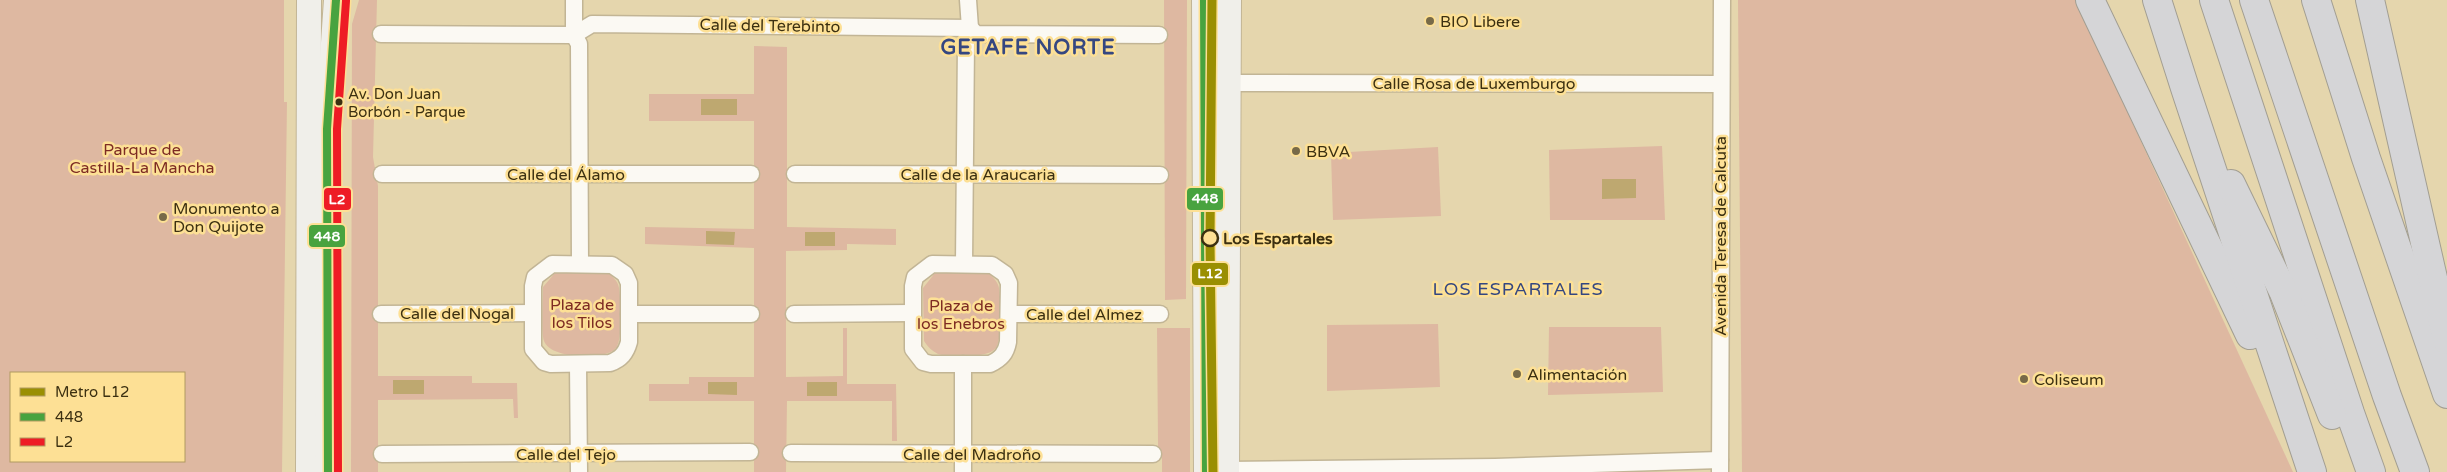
<svg xmlns="http://www.w3.org/2000/svg" width="2447" height="472" viewBox="0 0 2447 472" font-family="'Varela Round',sans-serif">
  <rect width="100%" height="100%" fill="#e5d6ad"/>
  <g fill="#deb8a1" fill-rule="evenodd">
    <path d="M0,0H284V102H287L282,472H0ZM184,373V461H11V373Z"/>
    <path d="M359,0H377L373,157L378,186V376H472V383H517L518,418H514L513,399L378,400V472H351L352,24Z"/>
    <path d="M1164,0H1187L1186,299L1165,300Z"/>
    <path d="M1738,0H2076L2293,472H1742Z"/>
    <path d="M754,46L787,47V227L896,229V245L847,244V250L786,251V377L843,376V328H847V384H896L897,441H892V401H787L786,472H754V401H649V384H689V377H754V248L645,244V227L754,229V121H649V94H754Z"/>
    <path d="M1662,146L1665,220H1550L1549,150Z"/>
    <path d="M1438,147L1441,216L1333,220L1331,153Z"/>
    <path d="M555,273H608C613,277 618,281 619,288C621,299 623,339 616,348C606,361 550,359 544,341C541,332 543,299 543,287Z"/>
    <path d="M935,273H988C993,277 998,282 999,288C1001,300 1003,341 995,349C987,358 949,358 938,354C932,351 928,347 924,341L923,288Z"/>
    <path d="M1438,324L1440,387L1327,391V325Z"/>
    <path d="M1549,327H1661L1663,392L1548,395Z"/>
    <path d="M1157,328H1190V472H1162V454L1158,453V442Z"/>
  </g>
  <g fill="#bea870">
    <rect x="701" y="99" width="36" height="16"/>
    <path d="M1602,179H1636V198L1602,199Z"/>
    <path d="M706,231L735,232L734,245L706,244Z"/>
    <rect x="805" y="232" width="30" height="14"/>
    <rect x="393" y="380" width="31" height="14"/>
    <path d="M708,382H737V395L708,394Z"/>
    <rect x="807" y="382" width="30" height="14"/>
  </g>
  <g fill="none" stroke-linecap="round" stroke-linejoin="round">
    <g stroke="#c2b595" stroke-width="19">
      <g id="street">
        <path d="M574,0V35L579,44L580,264"/>
        <path d="M381,34L574,35L592,24L970,28L976,34L1159,35"/>
        <path d="M1229,83L1720,84"/>
        <path d="M382,174H751"/>
        <path d="M795,174L1160,175"/>
        <path d="M552,264L612,265L625,274L629,283V342C626,353 621,359 610,363L551,364L544,362L533,349V286L535,277Z"/>
        <path d="M932,264L992,265L1005,274L1009,283L1008,342C1006,353 1001,359 990,364H931L923,362L913,349V286L915,277Z"/>
        <path d="M964,264L966,41L970,28L968,0"/>
        <path d="M381,314L532,313"/>
        <path d="M629,314H751"/>
        <path d="M794,314L912,313"/>
        <path d="M1009,314H1160"/>
        <path d="M578,364L579,472"/>
        <path d="M963,364V472"/>
        <path d="M791,453L1153,454"/>
        <path d="M382,454L750,452"/>
        <path d="M1227,470L1495,467L1720,460"/>
        <path d="M1720,472L1722,0"/>
      </g>
    </g>
    <g stroke="#c2b595" stroke-width="26">
      <g id="secondary">
        <path d="M1204,0L1206,472"/>
        <path d="M308,472L309,0"/>
        <path d="M328,472L327,129L336,0"/>
        <path d="M1227,472L1229,0"/>
      </g>
    </g>
    <g stroke="#a29e92" stroke-width="30">
      <g id="highway">
        <path d="M2090,0L2250,335"/>
        <path d="M2157,0L2185,88L2312,472"/>
        <path d="M2214,0L2350,413L2371,472"/>
        <path d="M2254,0L2387,396L2415,472"/>
        <path d="M2316,0L2366,158L2447,394"/>
        <path d="M2370,0L2447,340"/>
        <path d="M2231,184L2284,293L2332,415"/>
      </g>
    </g>
    <use href="#street" stroke="#fbf9f3" stroke-width="16"/>
    <use href="#secondary" stroke="#f0efea" stroke-width="24"/>
    <use href="#highway" stroke="#d5d5d7" stroke-width="28"/>
    <g stroke="#fde095" stroke-width="11">
      <g id="bus-1">
        <path d="M1204,0L1206,472"/>
        <path d="M328,472L327,129L336,0"/>
      </g>
    </g>
    <g stroke="#fde095" stroke-width="11">
      <path id="bus-2" d="M338,472L337,129L346,1"/>
    </g>
    <use href="#bus-1" stroke="#48a33f" stroke-width="8"/>
    <use href="#bus-2" stroke="#ee1c25" stroke-width="8"/>
    <g stroke="#fde095" stroke-width="12">
      <path id="metro-1" d="M1212,0L1210,241L1213,472"/>
    </g>
    <use href="#metro-1" stroke="#9a8f02" stroke-width="9"/>
  </g>
  <g fill="#776a48" stroke="#fde095" stroke-width="2">
    <circle cx="1430" cy="21" r="5"/>
    <circle cx="1296" cy="151" r="5"/>
    <circle cx="163" cy="217" r="5"/>
    <circle cx="1517" cy="374" r="5"/>
    <circle cx="2024" cy="379" r="5"/>
  </g>
  <circle fill="#3c3011" stroke="#fde095" stroke-width="2" cx="339" cy="102" r="4.5"/>
  <circle fill="#fde095" stroke="#3c3011" stroke-width="2.5" cx="1210" cy="238" r="8"/>
  <g text-anchor="middle" stroke-width="5" stroke-linejoin="round" paint-order="stroke">
    <g font-size="15" fill="#3c3011" stroke="#fde095" text-anchor="start">
      <text x="348" y="99">Av. Don Juan<tspan x="348" dy="18">Borbón - Parque</tspan></text>
    </g>
    <g font-size="16" fill="#3c3011" stroke="#fde095" text-anchor="start">
      <text x="1440" y="27">BIO Libere</text>
      <text x="1306" y="157">BBVA</text>
      <text x="173" y="214">Monumento a<tspan x="173" dy="18">Don Quijote</tspan></text>
      <text x="1527" y="380">Alimentación</text>
      <text x="2034" y="385">Coliseum</text>
    </g>
    <g font-size="16" fill="#3c3011" stroke="#fde095">
      <text transform="translate(770 25) rotate(1)" y="6">Calle del Terebinto</text>
      <text x="1474" y="89">Calle Rosa de Luxemburgo</text>
      <text x="566" y="180">Calle del Álamo</text>
      <text x="978" y="180">Calle de la Araucaria</text>
      <text transform="translate(1720 236) rotate(-90)" y="6">Avenida Teresa de Calcuta</text>
      <text x="457" y="319">Calle del Nogal</text>
      <text x="1084" y="320">Calle del Almez</text>
      <text x="566" y="460">Calle del Tejo</text>
      <text x="972" y="460">Calle del Madroño</text>
    </g>
    <g font-size="16" fill="#7d2b23" stroke="#fde095">
      <text x="142" y="155">Parque de<tspan x="142" dy="18">Castilla-La Mancha</tspan></text>
      <text x="582" y="310">Plaza de<tspan x="582" dy="18">los Tilos</tspan></text>
      <text x="961" y="311">Plaza de<tspan x="961" dy="18">los Enebros</tspan></text>
    </g>
    <g font-size="16" font-weight="bold" fill="#3c3011" stroke="#fde095" text-anchor="start">
      <text x="1223" y="244">Los Espartales</text>
    </g>
    <g font-size="18" letter-spacing="1" fill="#354781" stroke="#fde095">
      <text x="1518" y="295">LOS ESPARTALES</text>
    </g>
    <g font-size="21" font-weight="bold" letter-spacing="1" fill="#354781" stroke="#fde095">
      <text x="1028" y="54">GETAFE NORTE</text>
    </g>
  </g>
  <g stroke="#fde095" stroke-width="2">
    <rect x="1186" y="187" width="38" height="24" rx="5" fill="#48a33f"/>
    <rect x="323" y="187" width="29" height="24" rx="5" fill="#ee1c25"/>
    <rect x="308" y="224" width="38" height="24" rx="5" fill="#48a33f"/>
    <rect x="1191" y="262" width="38" height="24" rx="5" fill="#9a8f02"/>
  </g>
  <g font-size="14" text-anchor="middle" font-weight="bold" fill="#fff">
    <text x="1205" y="203">448</text>
    <text x="337" y="204">L2</text>
    <text x="327" y="241">448</text>
    <text x="1210" y="278">L12</text>
  </g>
  <rect x="10" y="372" width="175" height="90" fill="#fde095" stroke="#b09a60"/>
  <rect x="20" y="388" width="25" height="8" fill="#9a8f02" stroke="#b09a60"/>
  <text x="55" y="397" font-size="15" fill="#3c3011">Metro L12</text>
  <rect x="20" y="413" width="25" height="8" fill="#48a33f" stroke="#b09a60"/>
  <text x="55" y="422" font-size="15" fill="#3c3011">448</text>
  <rect x="20" y="438" width="25" height="8" fill="#ee1c25" stroke="#b09a60"/>
  <text x="55" y="447" font-size="15" fill="#3c3011">L2</text>
</svg>
